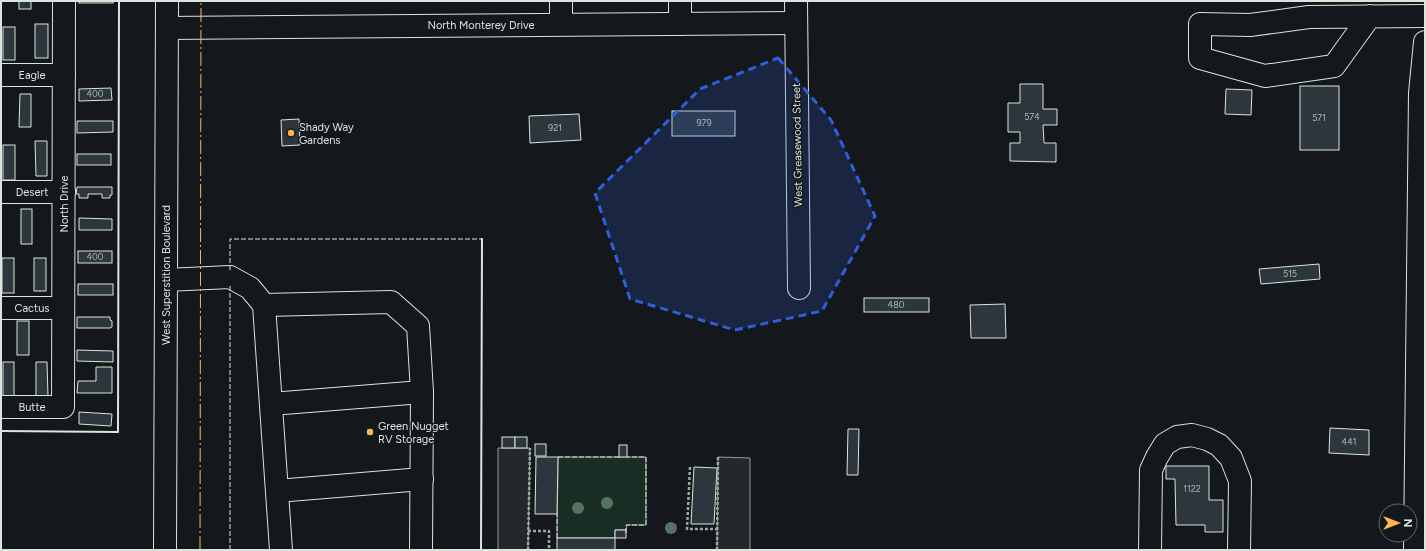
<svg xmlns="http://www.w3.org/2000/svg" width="1426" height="551" viewBox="0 0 1426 551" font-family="Figtree,sans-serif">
  <rect width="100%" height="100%" fill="#14181c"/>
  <path fill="#1a2d24" stroke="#939e99" d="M558,457H646V525H627L626,530H615V538H557Z"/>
  <g fill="#24282b" stroke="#939e99">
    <path d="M498,448H530L528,550H498Z"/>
    <path d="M718,457L750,458V550H717Z"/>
  </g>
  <g fill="#2c363c" stroke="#d8e6dc">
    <rect x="19" y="1" width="12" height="8"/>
    <rect x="79" y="1" width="34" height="2"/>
    <rect x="35" y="24" width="13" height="34"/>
    <rect x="3" y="27" width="12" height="33"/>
    <path d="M1020,84H1043V109H1057V125H1043L1044,143H1056V162L1010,161V143H1020V132H1008V103H1020Z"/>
    <rect x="1300" y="86" width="39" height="64"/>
    <path d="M111,88L112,100L79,101V89Z"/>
    <path d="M1226,89L1252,90L1251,115L1225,114Z"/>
    <path d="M20,94H31V127H19Z"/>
    <rect x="672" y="111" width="63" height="25"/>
    <path d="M579,114L581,140L530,143L529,116Z"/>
    <path d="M299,119L300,145L282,146L281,120Z"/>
    <path d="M77,121H113V132L77,133Z"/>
    <path d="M35,141H47V176H36Z"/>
    <rect x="3" y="145" width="12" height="35"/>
    <rect x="77" y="154" width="34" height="11"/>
    <path d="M77,187H112V195H110V198H102V194H88V198H79V194H76Z"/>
    <rect x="21" y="209" width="11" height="35"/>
    <path d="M79,218L112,219V230H79Z"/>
    <rect x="78" y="251" width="34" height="12"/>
    <rect x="2" y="258" width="12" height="35"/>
    <rect x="34" y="258" width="12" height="33"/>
    <path d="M1319,264L1320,279L1261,284L1259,269Z"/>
    <rect x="78" y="284" width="35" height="11"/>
    <rect x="864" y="298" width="65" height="14"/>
    <path d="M1005,304L1006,338H971L970,305Z"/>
    <path d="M77,317H110V320L112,321V327L110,328H77Z"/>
    <rect x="17" y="321" width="12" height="34"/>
    <path d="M77,350L113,351V362L77,361Z"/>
    <rect x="3" y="362" width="11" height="34"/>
    <path d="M36,362H47L48,396H36Z"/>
    <path d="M96,367H112V393H77L78,381H96Z"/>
    <path d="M79,412L112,414L111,426L79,424Z"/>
    <path d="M1330,428L1369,430V455L1329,453Z"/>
    <path d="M848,429H859L858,475H847Z"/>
    <rect x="502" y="437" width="13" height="11"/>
    <rect x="515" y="437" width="12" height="11"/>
    <rect x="535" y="444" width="11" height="12"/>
    <rect x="619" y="445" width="8" height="12"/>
    <path d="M536,457H558L557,514H535Z"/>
    <path d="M1166,466H1209V500H1223V532H1205V525H1176L1175,479H1166Z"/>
    <path d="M694,467L717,468L714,524H691Z"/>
    <rect x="615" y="530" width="11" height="8"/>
    <rect x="557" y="538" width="58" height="12"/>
  </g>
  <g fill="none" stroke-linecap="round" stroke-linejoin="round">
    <g stroke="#d8e6dc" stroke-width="24">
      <g id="minor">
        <path d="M561,1V24"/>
        <path d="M796,1L799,288"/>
        <path d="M1370,16L1334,66L1265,76L1200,58V24L1250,25L1309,17L1425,16"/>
        <path d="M680,24V1"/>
        <path d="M167,28L796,23"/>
        <path d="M1,75H64"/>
        <path d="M1,192H64"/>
        <path d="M166,280L230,277L250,288L264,305L281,550"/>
        <path d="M264,305L391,302L418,326L422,392L421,550"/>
        <path d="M1,308H63"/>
        <path d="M271,404L422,392"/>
        <path d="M1,407H63L64,1"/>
        <path d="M277,491L422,479"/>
        <path d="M1150,550L1151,470L1157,457L1165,444L1177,437L1192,435L1207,439L1219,445L1231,458L1240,481L1239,550"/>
        <path d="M1415,550L1420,93L1425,42"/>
      </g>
    </g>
    <g stroke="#d8e6dc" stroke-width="24">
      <path id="major" d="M165,550L167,1"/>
    </g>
    <g stroke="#9da8a2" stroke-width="2.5" stroke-dasharray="3 2" stroke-linecap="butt">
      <path d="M690,467L687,529H717"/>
      <path d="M528,531H549V550"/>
      <path d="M528,550L530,448"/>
      <path d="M717,550L718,457"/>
    </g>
    <use href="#minor" stroke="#14181c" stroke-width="22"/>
    <use href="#major" stroke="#14181c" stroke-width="22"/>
    <g stroke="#d8e6dc" stroke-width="1" stroke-dasharray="5 2" stroke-linecap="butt">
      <path d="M230,270V239H482"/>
      <path d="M230,286V550"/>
      <path d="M558,457H619"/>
      <path d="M626,533V525H646V457H627"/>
      <path d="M557,538V514"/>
    </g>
    <g stroke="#d8e6dc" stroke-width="2">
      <path d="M1,431L118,432L119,1"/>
      <path d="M481,550L482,239"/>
    </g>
    <path stroke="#ffb74d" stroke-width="1" stroke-dasharray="14 3 2 3" stroke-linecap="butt" d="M200,550L201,1"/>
  </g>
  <g fill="#55745f">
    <circle cx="607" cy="503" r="6"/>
    <circle cx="578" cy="508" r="6"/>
    <circle cx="671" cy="528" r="6"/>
  </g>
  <path fill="#305dd8" fill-opacity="0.2" stroke="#305dd8" stroke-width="3" stroke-dasharray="8 5" stroke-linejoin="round" d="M778,58L831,120L875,216L822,311L735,330L630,299L595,193L700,89Z"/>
  <g fill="#ffb74d" stroke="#14181c" stroke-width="1.5">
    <circle cx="291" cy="133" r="4"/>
    <circle cx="370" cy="432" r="4"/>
  </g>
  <g text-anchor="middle" stroke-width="3" stroke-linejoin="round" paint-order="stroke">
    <g font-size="9" fill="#adbab4">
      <text x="95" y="97">400</text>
      <text x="1032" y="120">574</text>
      <text x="1319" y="121">571</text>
      <text x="704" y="126">979</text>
      <text x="555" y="131">921</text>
      <text x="95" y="260">400</text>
      <text x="1290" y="277">515</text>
      <text x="896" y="308">480</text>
      <text x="1349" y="445">441</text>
      <text x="1192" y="492">1122</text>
    </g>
    <g font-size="11" fill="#d8e6dc" stroke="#14181c">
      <text x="481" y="29">North Monterey Drive</text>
      <text x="32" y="79">Eagle</text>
      <text transform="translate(797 145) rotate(-91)" y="4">West Greasewood Street</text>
      <text x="32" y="196">Desert</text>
      <text transform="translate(64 204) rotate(-90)" y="4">North Drive</text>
      <text transform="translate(166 275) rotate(-90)" y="4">West Superstition Boulevard</text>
      <text x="32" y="312">Cactus</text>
      <text x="32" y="411">Butte</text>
    </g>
    <g font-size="11" fill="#d8e6dc" stroke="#14181c" text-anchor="start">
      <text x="299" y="131">Shady Way<tspan x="299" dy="13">Gardens</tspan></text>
      <text x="378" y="430">Green Nugget<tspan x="378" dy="13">RV Storage</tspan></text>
    </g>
  </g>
  <rect width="1426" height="551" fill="none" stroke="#d8e6dc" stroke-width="4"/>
  <g transform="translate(1398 523) rotate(90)"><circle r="19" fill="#14181c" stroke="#626a69"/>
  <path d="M0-3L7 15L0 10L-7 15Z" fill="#ffb74d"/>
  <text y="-6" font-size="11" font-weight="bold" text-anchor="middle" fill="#d8e6dc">N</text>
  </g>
</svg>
